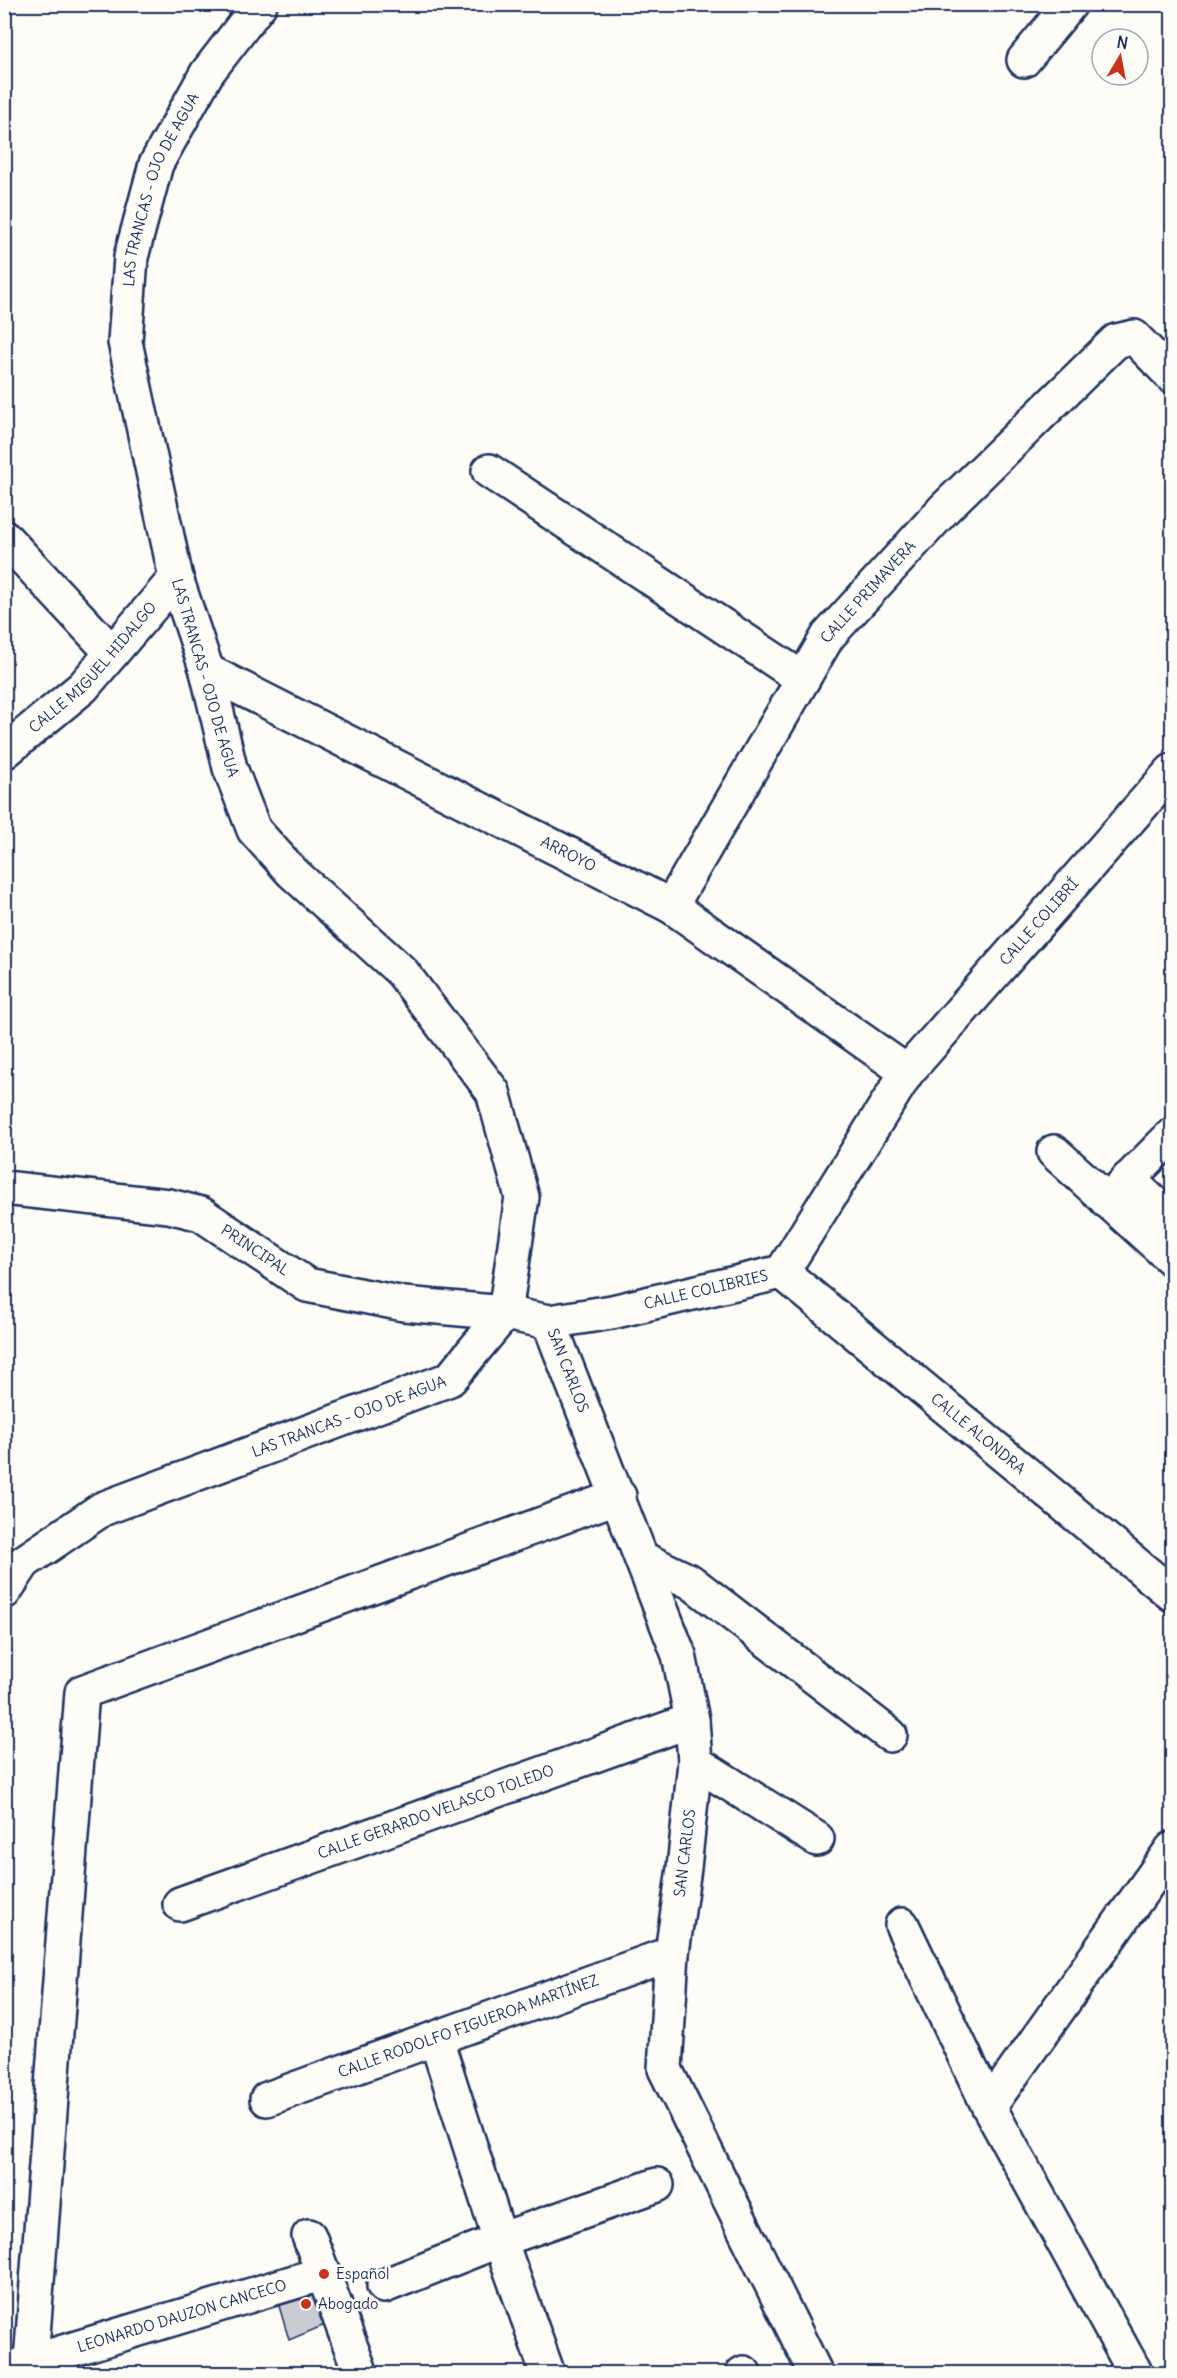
<svg xmlns="http://www.w3.org/2000/svg" width="1177" height="2378" viewBox="0 0 1177 2378" font-family="Delius,sans-serif">
  <rect width="100%" height="100%" fill="#fdfcf7"/>
  <filter id="ink" filterUnits="userSpaceOnUse"><feTurbulence type="fractalNoise" baseFrequency=".0167" numOctaves="2"/><feDisplacementMap in="SourceGraphic" scale="12" xChannelSelector="R" yChannelSelector="G"/><feConvolveMatrix kernelMatrix="1 2 1 2 8 2 1 2 1" color-interpolation-filters="sRGB"/></filter>
  <g filter="url(#ink)">
    <path fill="#c9ccd3" stroke="#1b2f5e" stroke-width="1.5" d="M324,2274L339,2319L289,2340L274,2289Z"/>
    <g fill="none" stroke-linecap="round" stroke-linejoin="round">
      <g stroke="#1b2f5e" stroke-width="38">
        <g id="minor">
          <path d="M1024,60L1070,4"/>
          <path d="M489,471L803,679"/>
          <path d="M4,537L112,653"/>
          <path id="s1" d="M207,671L671,906L907,1072"/>
          <path id="s2" d="M4,752L83,687L176,578"/>
          <path id="s3" d="M671,906L828,636L945,508L1116,341L1134,337L1172,376"/>
          <path d="M1054,1152L1172,1259"/>
          <path d="M1128,1179L1172,1220"/>
          <path id="s4" d="M4,1188L169,1206L201,1214L307,1285L404,1304L505,1313L549,1322L612,1312L782,1272L907,1072L1172,771"/>
          <path d="M1107,1201L1172,1135"/>
          <path id="s5" d="M782,1272L1172,1594"/>
          <path id="s6" d="M549,1322L679,1655L692,1720L695,1762L684,1868L672,1953L665,2069L816,2374"/>
          <path d="M643,1559L691,1582L890,1735"/>
          <path id="s7" d="M4,1592L24,1562L102,1509L450,1379L505,1313L522,1197L493,1092L402,972L292,872L254,830L230,768L207,671L176,578L125,342L131,257L156,164L207,73L260,4"/>
          <path d="M695,1762L817,1839"/>
          <path id="s8" d="M180,1904L692,1720"/>
          <path d="M902,1925L989,2107L1136,2374"/>
          <path d="M436,2039L500,2240L548,2374"/>
          <path id="s9" d="M267,2099L672,1953"/>
          <path d="M989,2107L1172,1849"/>
          <path d="M309,2236L361,2374"/>
          <path d="M384,2286L500,2240L657,2185"/>
          <path id="s10" d="M4,2370L324,2273"/>
          <path d="M38,2374L31,2361L82,1692L619,1496"/>
          <path d="M742,2374L744,2373"/>
        </g>
      </g>
      <use href="#minor" stroke="#fdfcf7" stroke-width="33"/>
    </g>
  </g>
  <g fill="#c8321e" stroke="#fdfcf7" stroke-width="2">
    <circle cx="324" cy="2274" r="6"/>
    <circle cx="306" cy="2304" r="6"/>
  </g>
  <g text-anchor="middle" stroke-width="5" stroke-linejoin="round" paint-order="stroke">
    <g font-size="15" fill="#1b2f5e" stroke="#fdfcf7">
      <text dy="5" stroke="none"><textPath href="#s7" startOffset="1834">LAS TRANCAS - OJO DE AGUA</textPath></text>
      <text dy="5" stroke="none"><textPath href="#s3" startOffset="372">CALLE PRIMAVERA</textPath></text>
      <text dy="5" stroke="none"><textPath href="#s2" startOffset="123">CALLE MIGUEL HIDALGO</textPath></text>
      <text transform="translate(205 678) rotate(74)" y="5">LAS TRANCAS - OJO DE AGUA</text>
      <text dy="5" stroke="none"><textPath href="#s1" startOffset="405">ARROYO</textPath></text>
      <text dy="5" stroke="none"><textPath href="#s4" startOffset="1246">CALLE COLIBRÍ</textPath></text>
      <text dy="5" stroke="none"><textPath href="#s4" startOffset="264">PRINCIPAL</textPath></text>
      <text dy="5" stroke="none"><textPath href="#s4" startOffset="732">CALLE COLIBRIES</textPath></text>
      <text dy="5" stroke="none"><textPath href="#s6" startOffset="52">SAN CARLOS</textPath></text>
      <text dy="5" stroke="none"><textPath href="#s7" startOffset="394">LAS TRANCAS - OJO DE AGUA</textPath></text>
      <text dy="5" stroke="none"><textPath href="#s5" startOffset="254">CALLE ALONDRA</textPath></text>
      <text dy="5" stroke="none"><textPath href="#s8" startOffset="272">CALLE GERARDO VELASCO TOLEDO</textPath></text>
      <text transform="translate(685 1853) rotate(-83)" y="5">SAN CARLOS</text>
      <text dy="5" stroke="none"><textPath href="#s9" startOffset="214">CALLE RODOLFO FIGUEROA MARTÍNEZ</textPath></text>
      <text dy="5" stroke="none"><textPath href="#s10" startOffset="186">LEONARDO DAUZON CANCECO</textPath></text>
    </g>
    <g font-size="15" fill="#1b2f5e" stroke="#fdfcf7" text-anchor="start">
      <text x="336" y="2279">Español</text>
      <text x="318" y="2309">Abogado</text>
    </g>
  </g>
  <rect width="1177" height="2378" fill="none" stroke="#fdfcf7" stroke-width="24"/>
  <rect x="12" y="12" width="1153" height="2354" fill="none" stroke="#1b2f5e" stroke-width="2" filter="url(#ink)"/>
  <g transform="translate(1120 57) rotate(10)"><circle r="28" fill="#fdfcf7" stroke="#a3aaba" stroke-width="1.5"/>
  <path d="M0-4.5L10 22L0 15L-10 22Z" fill="#c8321e"/>
  <text y="-9" font-size="16" font-weight="bold" text-anchor="middle" fill="#1b2f5e">N</text>
  </g>
</svg>
